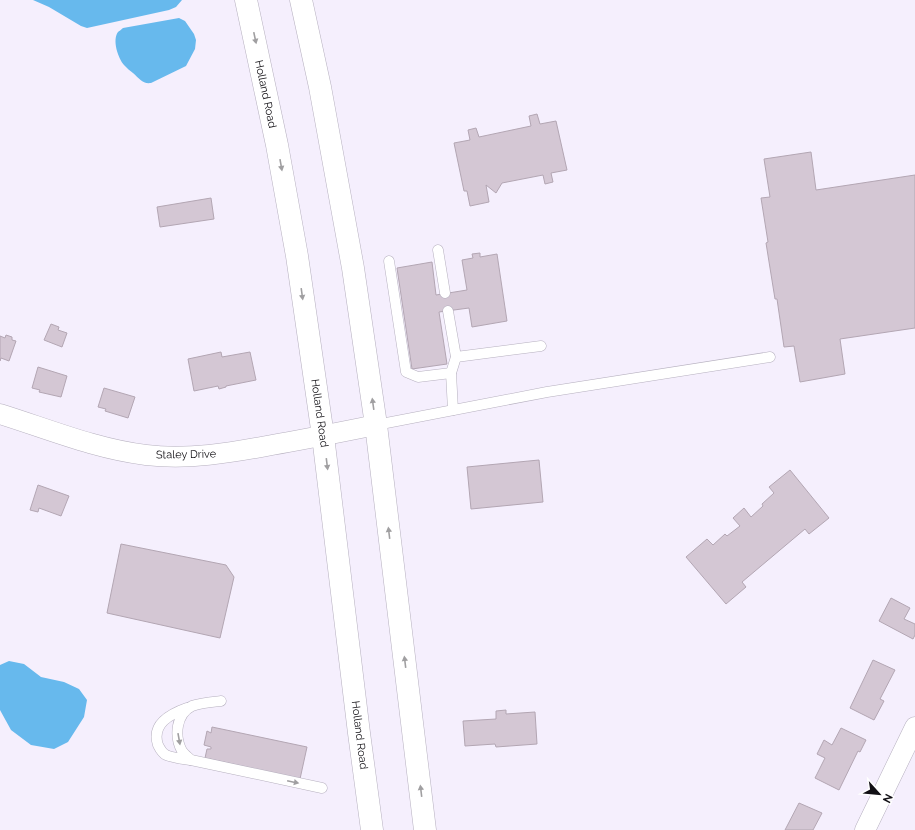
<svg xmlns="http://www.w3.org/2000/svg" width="915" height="830" viewBox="0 0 915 830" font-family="Raleway,sans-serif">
  <rect width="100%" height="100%" fill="#f5effd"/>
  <g fill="#67b9ed">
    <path d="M33,0H182L176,7L169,10L87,28L81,26L49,7Z"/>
    <path d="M179,18L185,21L194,34L196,40L195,49L186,66L151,83C142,84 140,79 133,73C130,71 127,68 124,65C118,58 112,40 118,32C119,31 121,30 123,28Z"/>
    <path d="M9,661L24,664L41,677L64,682L79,689L87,700L84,717L68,742L54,749L31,745L11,730L0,710V665Z"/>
  </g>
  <g fill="#d4c7d4" stroke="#b3a6b3">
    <path d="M537,114L540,124L556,121L567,170L551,173L553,182L545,184L543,175L502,183L496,193L486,185L489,202L470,206L467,191H464L454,143L470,140L468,130L476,128L479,137L531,126L529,116Z"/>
    <path d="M811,152L816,190L915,175V328L840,339L845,374L800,382L794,346L784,347L777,299H775L766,243L768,242L761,198L770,197L764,159Z"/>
    <path d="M211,198L214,219L160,227L157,207Z"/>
    <path d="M480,253V257L497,254L507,321L472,327L469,308L439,312L447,364L412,369L397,268L432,262L436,295L467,290L462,260L473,258L472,254Z"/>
    <path d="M51,324L59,327L58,330L67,333L62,347L44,340Z"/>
    <path d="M6,335L12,337V340L16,341L9,361L1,358L0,361V336L5,338Z"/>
    <path d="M221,352L222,357L250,352L256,380L226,386V387L219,389L218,386L194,391L188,359Z"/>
    <path d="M38,367L67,376L61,397L39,392L40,390L32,388Z"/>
    <path d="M104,388L135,397L128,418L105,411L106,409L98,407Z"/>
    <path d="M539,460L543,502L471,509L467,467Z"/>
    <path d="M790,470L829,518L809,534L805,529L742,582L746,587L726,604L686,557L707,539L713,545L725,534L727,536L740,526L733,518L744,508L751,517L763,506L762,504L774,493L769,487Z"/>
    <path d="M38,485L69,496L61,516L39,508L38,512L30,510Z"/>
    <path d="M121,544L226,565L234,577L220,638L107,613Z"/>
    <path d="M891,598L910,608L904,619L915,624V635L913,639L879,621Z"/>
    <path d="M873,660L895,670L880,699L884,701L874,720L850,708Z"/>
    <path d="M506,710V714L535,712L537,744L496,747L495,744L465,746L463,721L496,719V711Z"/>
    <path d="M212,727L307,747L300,779L205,758L207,749H211V747L204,745L207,731L211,733Z"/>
    <path d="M841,728L866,740L860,752L858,751L839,790L815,778L825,758L817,754L824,740L832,745Z"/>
    <path d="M799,803L822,813L813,830H785Z"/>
  </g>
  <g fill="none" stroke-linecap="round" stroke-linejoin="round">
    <g stroke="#b6b0bf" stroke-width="11">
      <g id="service">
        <path d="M438,250L445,293"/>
        <path d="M389,261L406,372L418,377L451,373"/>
        <path d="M448,311L456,357L541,346"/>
        <path d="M453,410L451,373L456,357"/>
        <path d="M376,425L547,392L770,357"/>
        <path d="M221,701C212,702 200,703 192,706C176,714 174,736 182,751C184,754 188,757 191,760L322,788"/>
        <path d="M187,708C170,714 151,724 158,745C160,749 162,753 166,755C173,758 183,759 191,760"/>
      </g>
    </g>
    <g stroke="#b6b0bf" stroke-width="21">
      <g id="minor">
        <path d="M0,414C48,429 96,449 146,455C188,460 230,453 272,445C307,439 341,432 376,425"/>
        <path d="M865,830L915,727"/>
      </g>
    </g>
    <g stroke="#b6b0bf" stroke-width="23">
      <g id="trunk">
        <path d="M246,0L277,145L297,256L323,436L359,733L372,830"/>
        <path d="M301,0L320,87L353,268L376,425L425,830"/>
      </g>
    </g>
    <use href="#service" stroke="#fff" stroke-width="10"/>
    <use href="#minor" stroke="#fff" stroke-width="20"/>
    <use href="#trunk" stroke="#fff" stroke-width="22"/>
  </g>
  <defs><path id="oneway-solid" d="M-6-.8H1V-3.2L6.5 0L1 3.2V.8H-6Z"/></defs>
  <g fill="#a09fa1">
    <use href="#oneway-solid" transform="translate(255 38) rotate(78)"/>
    <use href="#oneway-solid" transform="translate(281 165) rotate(80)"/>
    <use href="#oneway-solid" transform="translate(302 294) rotate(82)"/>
    <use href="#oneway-solid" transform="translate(373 404) rotate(-98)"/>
    <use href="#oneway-solid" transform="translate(327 464) rotate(83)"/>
    <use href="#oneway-solid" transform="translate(389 533) rotate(-97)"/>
    <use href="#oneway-solid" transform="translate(405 662) rotate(-97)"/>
    <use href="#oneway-solid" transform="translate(179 739) rotate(80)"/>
    <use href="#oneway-solid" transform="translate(293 782) rotate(12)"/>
    <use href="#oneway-solid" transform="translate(421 791) rotate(-97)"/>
  </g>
  <g text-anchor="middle" stroke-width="3" stroke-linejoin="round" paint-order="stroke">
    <g font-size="11" fill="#110f14" stroke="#fff">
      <text transform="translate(266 94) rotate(78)" y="4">Holland Road</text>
      <text transform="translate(320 413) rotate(82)" y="4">Holland Road</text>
      <text transform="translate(186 454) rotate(-1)" y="4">Staley Drive</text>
      <text transform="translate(360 735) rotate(83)" y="4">Holland Road</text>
    </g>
  </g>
  <g transform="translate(879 794) rotate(117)" stroke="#ffffff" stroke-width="3" paint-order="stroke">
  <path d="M0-3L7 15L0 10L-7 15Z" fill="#110f14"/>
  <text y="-6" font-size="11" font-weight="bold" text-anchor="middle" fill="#110f14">N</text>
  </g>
</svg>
